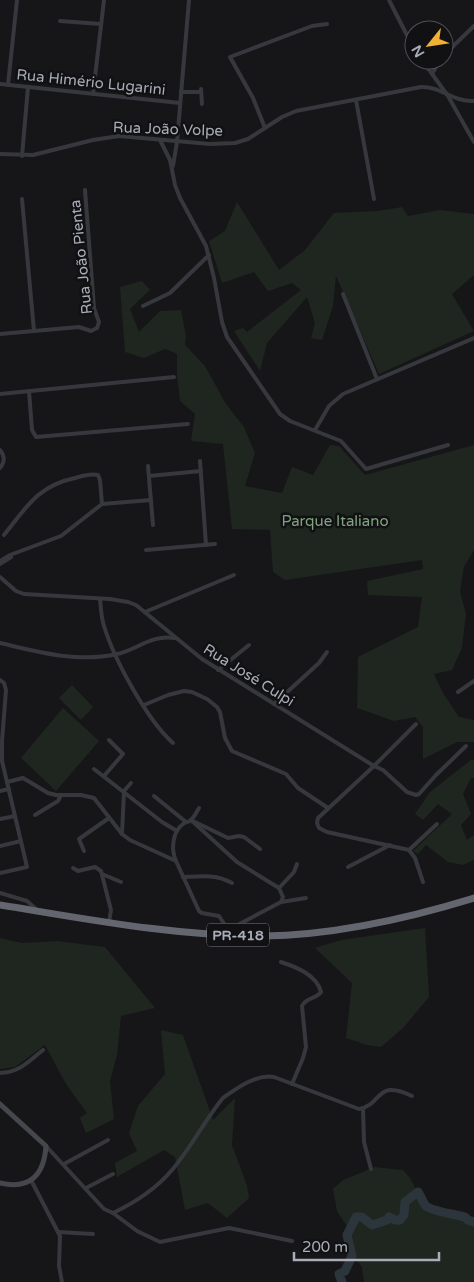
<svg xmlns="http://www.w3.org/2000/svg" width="474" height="1282" viewBox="0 0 474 1282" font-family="'Varela Round',sans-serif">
  <rect width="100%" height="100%" fill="#161618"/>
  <g fill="#1e261f">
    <path d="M237,202L279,270L305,250L334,213L377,211L402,207L408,216L440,210L474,214V275L452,294L474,331L379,374L336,276L333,306L322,340L311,338L315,323L307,297L267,343L260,371L234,331L243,328L247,332L301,290L292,283L268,291L254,272L222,283L209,241L225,231Z"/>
    <path d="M142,281L150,290L130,309L139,332L160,311L181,310L186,336L185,345L205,366L226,404L244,427L255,453L245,486L282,493L292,467L313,475L330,445L339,446L365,475L474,445V550L464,567L460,592L466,614L462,648L452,670L434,674L443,693L459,717L474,720V742H457L423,759V727L415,717L394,721L357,708L358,657L418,627L422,597L368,595L367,581L423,569L422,560L285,580L273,572L270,530L232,529L223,444L191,441L195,414L180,401L177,376V354L165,349L144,358L125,352L120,287Z"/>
    <path d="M72,685L93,707L81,720L59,698Z"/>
    <path d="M63,708L99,741L56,791L21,758Z"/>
    <path d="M471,760H474V778H471L463,794L471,814L461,825L467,840L474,835V860L463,865L448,862L426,845L418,854L413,851L452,814L438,804L423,820L415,814L430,792Z"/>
    <path d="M425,928L429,997L403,1028L381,1047L367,1045L346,1038L352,983L315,948L341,940Z"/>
    <path d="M0,938L22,943L57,941L105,947L155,1008L121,1016L117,1055L110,1081L114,1119L86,1133L80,1118L87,1113L66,1084L45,1045L15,1067L0,1069Z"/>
    <path d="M161,1030L183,1035L213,1120L235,1098L232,1145L247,1186L249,1198L227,1218L208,1203L185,1210L175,1157L164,1150L117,1177L115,1163L137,1151L129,1133L138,1106L165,1074Z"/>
    <path d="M375,1167L403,1170L410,1178L421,1199L430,1206L474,1221V1282H364L362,1267L352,1254L348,1228L337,1211L333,1189L343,1180Z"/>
  </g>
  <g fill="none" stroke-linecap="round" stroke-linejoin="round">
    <path stroke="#2c353c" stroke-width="9" d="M342,1282L339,1274L345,1271L352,1256L347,1235L356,1217H362L372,1225L387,1220L389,1217L395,1220H400L404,1215L405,1202L418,1192C421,1196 423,1203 426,1206C434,1212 455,1214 465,1217L468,1220L474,1222"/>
    <g stroke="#37383d" stroke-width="4">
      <path d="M389,0L414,49"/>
      <path d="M60,21L101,24"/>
      <path d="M444,55L474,26"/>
      <path d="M422,60L448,96L474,142"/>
      <path d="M432,74L440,60"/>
      <path d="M0,84L180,103"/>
      <path d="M8,85L17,0"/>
      <path d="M201,89L202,104"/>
      <path d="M181,92H201"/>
      <path d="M93,94L104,0"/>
      <path d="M356,100L374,199"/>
      <path d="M265,128L253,98L230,57L312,26L327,24"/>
      <path d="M160,140L170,160L175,185L180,198L206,246L214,278L222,322L227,337L280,414L290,421L341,441L366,469L448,445"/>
      <path d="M0,154L33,155L93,140L119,136L210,144L235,143L248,139L282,117L296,111L421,87C441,86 452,102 474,101"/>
      <path d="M22,156L28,87"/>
      <path d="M173,166L177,142L189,0"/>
      <path d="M22,199L34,331"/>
      <path d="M343,294L377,379"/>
      <path d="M143,306L170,293L209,255"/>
      <path d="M0,334L79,327L91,331L97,328L99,322L94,308L85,190"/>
      <path d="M29,391L32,430L36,437L188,424"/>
      <path d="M0,394L174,377"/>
      <path d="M315,430L329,406L343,394L474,338"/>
      <path d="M0,450C5,456 5,462 0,468"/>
      <path d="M200,461L206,545"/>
      <path d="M148,466L153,525"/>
      <path d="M149,476L201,471"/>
      <path d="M4,535C26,508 37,486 75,478C82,476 90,473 98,475L100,480L102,504"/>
      <path d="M146,550L215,544"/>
      <path d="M0,561L10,555L61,536L102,504L151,500"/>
      <path d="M0,564L11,557"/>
      <path d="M0,577L16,591L24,594L110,599L128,602L136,605L202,659L374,766L383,770L407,792L416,795L419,794L436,775L466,746"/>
      <path d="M100,599C101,608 101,617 104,626C114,659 147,720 173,743"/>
      <path d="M145,612L234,575"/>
      <path d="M0,643C39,652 77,663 117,654C140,649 148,635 175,638"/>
      <path d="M218,670L249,645"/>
      <path d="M0,680L4,683L6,690L2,741V761L27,867L0,873"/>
      <path d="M458,692L474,681"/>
      <path d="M274,704L319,663L327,652"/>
      <path d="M144,705L168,695L184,691L192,692L207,699L217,707L220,712L225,738L232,751L286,774L298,788L328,808"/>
      <path d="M416,724L374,766L318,818L317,823L319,828L327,832L409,850L415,858L423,882"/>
      <path d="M94,769L162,822L177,831"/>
      <path d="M104,776L123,754L109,740"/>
      <path d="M7,782L23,778L48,793L56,795H81L94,798L122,834L130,840L176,861L199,911L202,913L219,916L225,925L230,929V935"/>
      <path d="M0,791L9,789"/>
      <path d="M154,796L186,822"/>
      <path d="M35,815L58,801L61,795"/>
      <path d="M0,819L15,816"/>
      <path d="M191,820L237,862L279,888L283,897L281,902L230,929"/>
      <path d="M195,822L228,838L239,836L244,837L260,849"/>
      <path d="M122,834L124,791L131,783"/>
      <path d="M0,846L21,841"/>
      <path d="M409,850L437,824"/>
      <path d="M84,851L79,839L109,818"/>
      <path d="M176,861C171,850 172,832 183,824C185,822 188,822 190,821C194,818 197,811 199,808"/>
      <path d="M348,867L390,845"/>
      <path d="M73,868L78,871L95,867L101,871L111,910L109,922"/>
      <path d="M102,874L121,882"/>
      <path d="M183,877C201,876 216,874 232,883"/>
      <path d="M279,888L294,872L297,864"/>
      <path d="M0,893L27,901L36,909"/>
      <path d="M281,902L306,898"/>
      <path d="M281,962C296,967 317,975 321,992C317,999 306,997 302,1006L306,1047L303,1058L292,1084"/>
      <path d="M0,1073C19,1073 29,1061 43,1050"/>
      <path d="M363,1108L364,1142L371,1169"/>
      <path d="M46,1146L104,1209L113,1213L137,1231L160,1242L229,1228L292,1241"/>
      <path d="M64,1164L108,1140"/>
      <path d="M31,1180L60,1236L59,1266L62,1282"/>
      <path d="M86,1188L113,1174"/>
      <path d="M113,1213C136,1202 156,1189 172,1170C191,1148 204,1121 223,1098C237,1088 256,1074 274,1077L359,1109C383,1105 375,1078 412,1096"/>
      <path d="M58,1232L93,1234"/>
    </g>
    <path stroke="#45474d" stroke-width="5" d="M0,1104L46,1146C44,1175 30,1190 0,1183"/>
    <path stroke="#63666e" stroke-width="7" d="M0,905C87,919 174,936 263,936C334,935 406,919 474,898"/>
  </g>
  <g text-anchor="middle" stroke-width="5" stroke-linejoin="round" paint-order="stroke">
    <rect fill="#111113" stroke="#7b7e86" stroke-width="1" x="207" y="923.5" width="62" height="23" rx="4"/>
    <g font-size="14" font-weight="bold" fill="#a8adb8">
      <text x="238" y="940">PR-418</text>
    </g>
    <g font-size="15" fill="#a8adb8" stroke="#111113">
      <text transform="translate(91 82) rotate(6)" y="5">Rua Himério Lugarini</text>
      <text transform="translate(168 129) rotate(2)" y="5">Rua João Volpe</text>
      <text transform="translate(81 257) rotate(-96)" y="5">Rua João Pienta</text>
      <text transform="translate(249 675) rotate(32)" y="5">Rua José Culpi</text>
    </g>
    <g font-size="15" fill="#7fa381" stroke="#111113">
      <text x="335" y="526">Parque Italiano</text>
    </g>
  </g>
  <g transform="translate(429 45) rotate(240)"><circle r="24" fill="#111113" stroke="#4d4f55"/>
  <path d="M0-4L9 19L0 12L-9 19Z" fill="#f2b134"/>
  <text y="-8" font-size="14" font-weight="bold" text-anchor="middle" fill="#a8adb8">N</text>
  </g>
  <path d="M294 1252v8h145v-8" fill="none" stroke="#a8adb8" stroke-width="2.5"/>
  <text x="302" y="1252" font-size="15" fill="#a8adb8" stroke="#111113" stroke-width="4" paint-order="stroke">200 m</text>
</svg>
